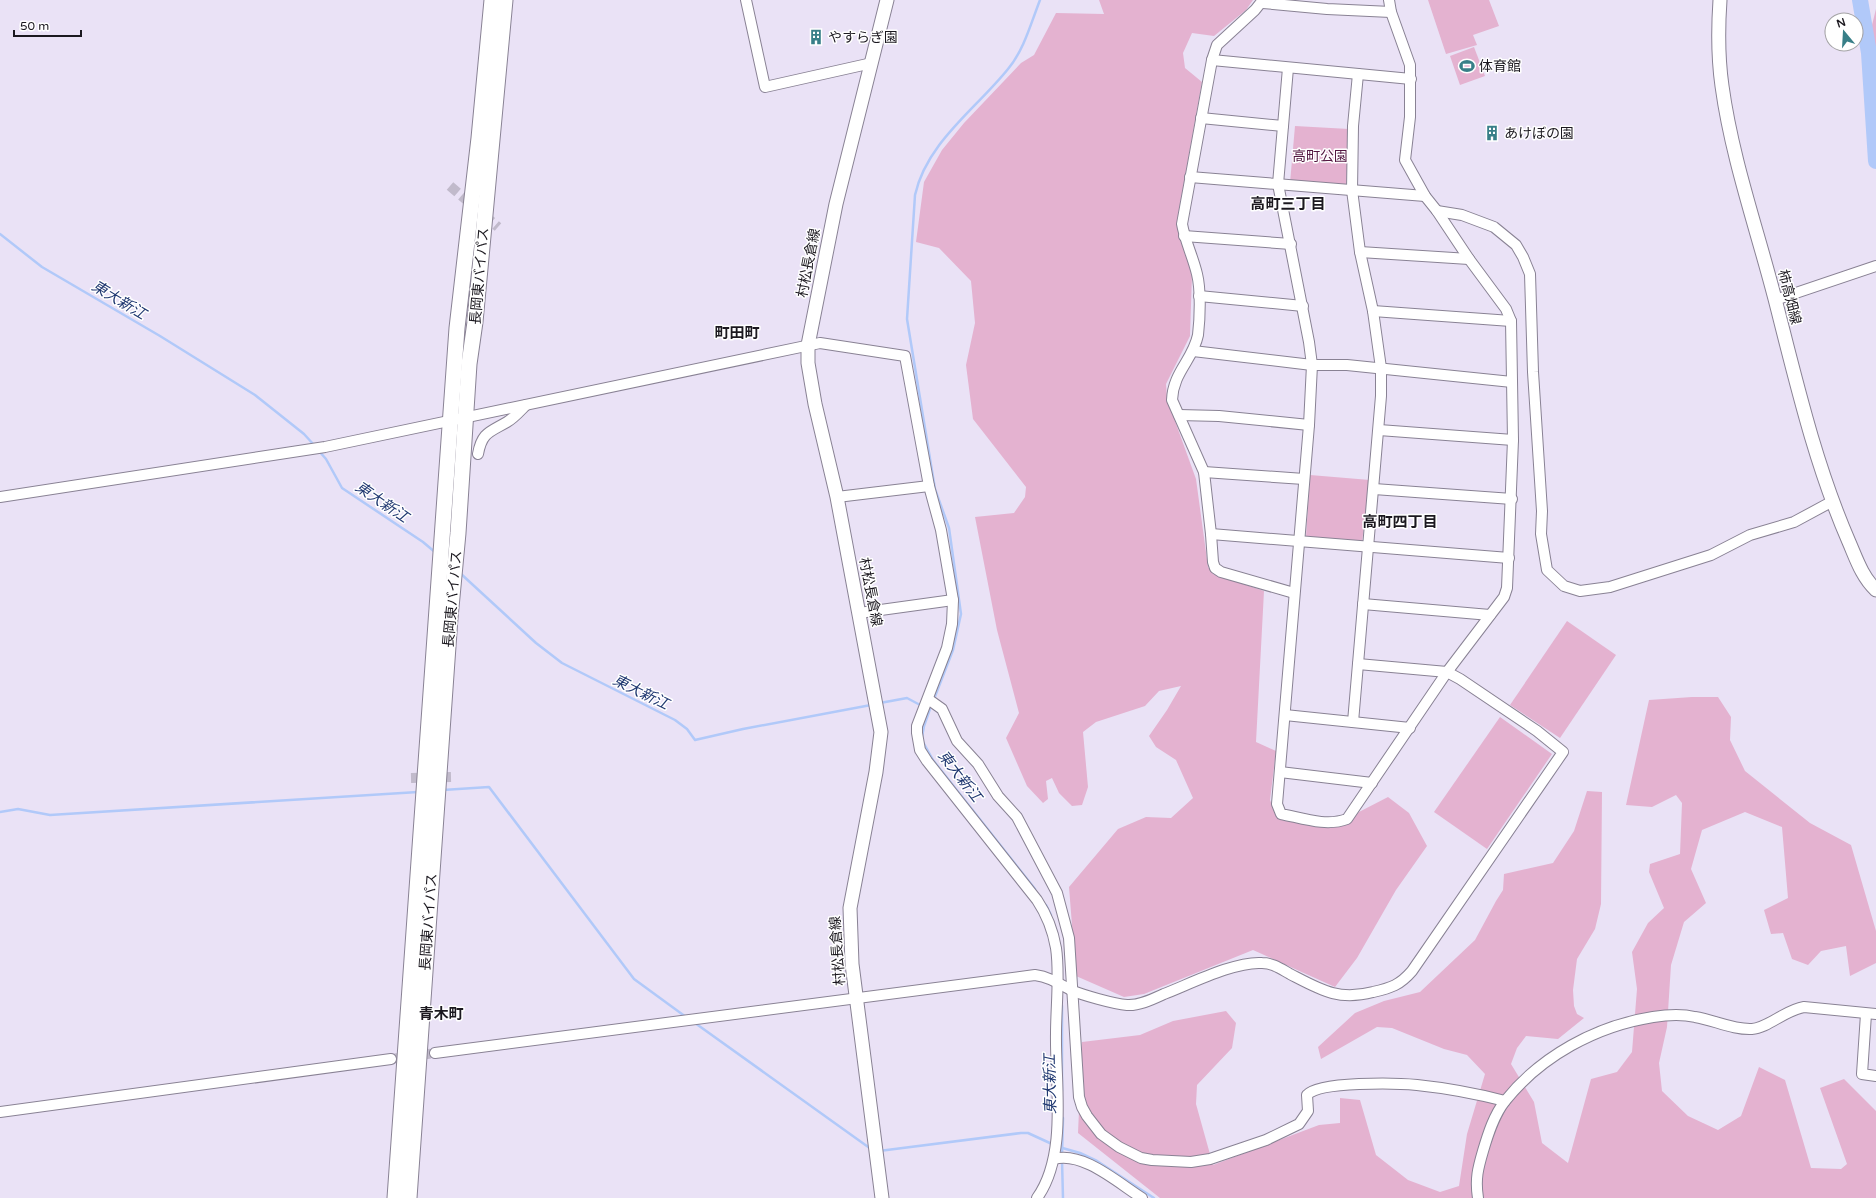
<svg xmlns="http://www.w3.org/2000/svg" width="1876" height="1198" viewBox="0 0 1876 1198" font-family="'Varela Round','Noto Sans JP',sans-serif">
  <rect width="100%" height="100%" fill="#eae2f6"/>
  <g fill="#e4b2d0">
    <path d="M1099,0H1253L1246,10L1214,36L1192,33L1183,53L1185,68L1202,82L1177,221L1192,275L1190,336L1166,384L1167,399L1196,479L1208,567L1213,574L1264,591L1256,742L1276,751L1270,800L1276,814L1350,822L1359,812L1388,797L1409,813L1427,846L1396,890L1357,958L1335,987L1253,950L1144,994L1124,997L1076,976L1069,887L1118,829L1146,817L1171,818L1193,798L1176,760L1156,747L1149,736L1167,710L1181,686L1159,691L1145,706L1096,722L1083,732L1088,787L1082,805L1072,806L1059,793L1052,778L1046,781L1048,799L1043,803L1027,786L1006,738L1019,713L997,630L975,517L1014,513L1025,497L1026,487L973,419L966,365L975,323L971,281L939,248L916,242L924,182L942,150L964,123L1021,63L1034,55L1056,13L1104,14Z"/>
    <path d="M1428,0H1489L1499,26L1473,35L1477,45L1446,54Z"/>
    <path d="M1876,9V109L1870,33Z"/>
    <path d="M1474,47L1485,76L1460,85L1450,56Z"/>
    <path d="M1295,126L1349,129L1346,187L1290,183Z"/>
    <path d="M1310,475L1370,480L1362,542L1306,537Z"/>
    <path d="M1567,621L1616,655L1560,738L1510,705Z"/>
    <path d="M1692,697H1718L1731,717L1730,740L1745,771L1810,823L1851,845L1876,931V963L1850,976L1846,946L1821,951L1808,965L1792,959L1783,933L1771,934L1764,910L1788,898L1782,827L1745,812L1702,830L1691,869L1706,903L1684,922L1671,965L1667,1027L1659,1063L1662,1091L1688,1116L1718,1130L1741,1116L1759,1067L1785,1080L1811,1168L1841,1169L1847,1164L1820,1088L1844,1079L1876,1111V1198H1160L1078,1133L1082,1042L1140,1035L1173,1021L1226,1011L1236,1023L1232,1048L1197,1085L1196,1104L1213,1165L1319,1125L1340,1123V1098L1360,1100L1376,1155L1408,1180L1440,1192L1459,1186L1467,1134L1485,1074L1467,1055L1444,1049L1392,1028L1377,1027L1321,1059L1318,1047L1355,1013L1384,1001L1420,992L1475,940L1496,901L1503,890L1504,874L1553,863L1574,831L1587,791L1602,792L1601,904L1595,929L1577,959L1573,990L1574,1006L1577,1014L1584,1018L1558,1039L1526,1036L1517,1048L1511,1064L1534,1102L1542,1143L1568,1163L1591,1079L1617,1072L1632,1052L1637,989L1632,952L1648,923L1664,908L1649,872L1650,864L1680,854L1682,803L1676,795L1652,807L1626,805L1649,700Z"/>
    <path d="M1500,717L1552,754L1487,849L1434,812Z"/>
  </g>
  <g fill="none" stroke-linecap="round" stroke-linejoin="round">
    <g stroke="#b1c9f9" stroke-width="2.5">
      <path d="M0,234L42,267L160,336L255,395L304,434L314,445"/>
      <path d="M319,451L326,459L342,488L423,542L436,553"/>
      <path d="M460,573L536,643L562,663L675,720L687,729L695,740L743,729L871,705"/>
      <path d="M934,699L953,650L961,614L949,528L935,489L907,319L915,195C927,142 976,109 1008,69C1024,50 1031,23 1040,0"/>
      <path d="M880,703L907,698L922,706"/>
      <path d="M922,737L924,726L931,706"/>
      <path d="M923,742L933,760L1035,889"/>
      <path d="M443,790L489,787L634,979L686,1017"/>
      <path d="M0,812L18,809L50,815L418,792"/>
      <path d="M1046,905L1051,915"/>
      <path d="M1062,1006V1091"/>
      <path d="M695,1023L871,1149"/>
      <path d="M1059,1147L1080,1153L1097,1161L1154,1198"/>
      <path d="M879,1151L1021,1133H1028L1052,1144"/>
      <path d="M1062,1155L1063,1118"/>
      <path d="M1062,1160L1063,1198"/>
    </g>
    <path stroke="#b1c9f9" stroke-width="16" d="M1860,0L1869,53L1876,161"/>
    <g stroke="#c1bacb" stroke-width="10" stroke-dasharray="10 5" stroke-linecap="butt">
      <path d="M450,186L498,227"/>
      <path d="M411,778L452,777"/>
      <path d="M391,1059L435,1053"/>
    </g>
    <g stroke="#898294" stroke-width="12">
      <g id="minor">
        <path d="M746,0L765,87L872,63"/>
        <path d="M1263,0L1255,10L1217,45L1212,60L1182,224C1185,241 1193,257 1197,274C1201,290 1200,318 1198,335C1193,360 1173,372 1172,400L1204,472L1211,534L1213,562L1215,568L1221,572L1294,593"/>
        <path d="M1263,3L1327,9L1391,12"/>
        <path d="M1212,60L1411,79"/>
        <path d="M1288,68L1278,184L1309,342L1312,365L1309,425L1277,804L1281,814C1302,818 1326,827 1347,819L1447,672L1504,597L1507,588L1513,440L1511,321L1506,309L1469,259L1437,211L1425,196L1405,160L1410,117V65L1391,12L1389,0"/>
        <path d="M1201,118L1283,126"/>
        <path d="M1190,177L1425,196"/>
        <path d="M1437,211L1462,215L1494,227L1516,245L1523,257L1530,274L1533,372L1542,511L1541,534L1547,570L1564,586L1580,591L1610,587L1711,555L1750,535L1794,522L1833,501"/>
        <path d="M1184,236L1291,244"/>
        <path d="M1360,252L1469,259"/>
        <path d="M1199,296L1303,306"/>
        <path d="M1775,300L1876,266"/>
        <path d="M1373,311L1511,321"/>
        <path d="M1193,351L1312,365H1347L1512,382"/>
        <path d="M1179,415L1219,416L1309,425"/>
        <path d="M1379,430L1513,440"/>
        <path d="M478,454C482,432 490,432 507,422C514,418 520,411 526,405"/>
        <path d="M1204,472L1304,479"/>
        <path d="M1374,489L1512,499"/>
        <path d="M0,497L325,447L820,343L905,356L929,486L941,530L953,600L952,624L947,648L917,726V733L920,750L927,761L1037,900C1047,915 1053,931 1056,948C1060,974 1056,1007 1056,1034C1055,1083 1068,1155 1037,1198"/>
        <path d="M837,497L929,486"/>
        <path d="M1211,534L1509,558"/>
        <path d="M1363,604L1490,615"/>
        <path d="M859,613L953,600"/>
        <path d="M928,699L942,709L957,741L978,764L998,796L1017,817L1057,893L1069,938L1079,1097L1082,1107L1087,1116L1101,1134L1119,1147L1141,1158L1152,1160L1191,1162L1210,1159L1266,1140L1299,1124L1308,1111L1307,1095C1319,1081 1397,1083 1417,1085C1446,1088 1478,1094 1505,1101"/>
        <path d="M1285,715L1410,728"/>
        <path d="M1353,722L1381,396V368L1373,311L1360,252L1352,190L1353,126L1358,74"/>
        <path d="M1280,772L1372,783"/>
        <path d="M1866,1014L1862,1074L1876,1076"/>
        <path d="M435,1053L1035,975C1049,977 1058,983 1071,990C1082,995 1114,1004 1127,1005C1139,1006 1153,999 1164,994C1190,984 1235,961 1262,963C1273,963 1281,969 1290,974C1321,990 1338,1001 1373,992C1391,988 1400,985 1412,971L1563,752L1537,731L1460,679L1447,672L1358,664"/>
        <path d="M0,1112L391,1059"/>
        <path d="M1054,1159C1083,1151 1118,1183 1142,1198"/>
        <path d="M1478,1198C1475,1179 1478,1168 1483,1151C1488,1134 1494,1115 1505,1101C1541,1056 1596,1026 1653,1017C1666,1015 1682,1014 1695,1017C1714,1020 1733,1030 1752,1029C1768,1028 1785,1010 1804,1007L1876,1014"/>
      </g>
    </g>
    <g stroke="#898294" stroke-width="15">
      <g id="major">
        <path d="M1720,0C1718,29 1718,58 1722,86C1732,159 1757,229 1775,299C1796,381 1815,464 1849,542C1856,558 1862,577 1876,590"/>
        <path d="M882,1198L852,964L850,908L876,772L881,732L837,497L815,404L808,363V345L836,204L887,0"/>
      </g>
    </g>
    <g stroke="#898294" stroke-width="17">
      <g id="highway">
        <path d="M395,1198L457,328L479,138L492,0"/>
        <path d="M409,1198L450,618L458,533L469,364L475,322L505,0"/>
      </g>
    </g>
    <use href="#minor" stroke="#fff" stroke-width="10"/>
    <use href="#major" stroke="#fff" stroke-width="13"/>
    <use href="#highway" stroke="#fff" stroke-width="15"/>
  </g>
  <defs>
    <g id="building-bare" transform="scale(1.2)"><path d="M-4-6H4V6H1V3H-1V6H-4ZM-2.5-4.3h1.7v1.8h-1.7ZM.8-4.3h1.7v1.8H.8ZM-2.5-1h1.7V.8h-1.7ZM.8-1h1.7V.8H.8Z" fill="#387f88" stroke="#fff" stroke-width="2.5" paint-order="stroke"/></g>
    <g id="stadium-bare" transform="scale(1.2)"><path d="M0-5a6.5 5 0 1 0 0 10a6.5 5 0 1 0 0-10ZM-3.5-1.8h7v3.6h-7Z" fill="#387f88" stroke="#fff" stroke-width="2.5" paint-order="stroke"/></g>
  </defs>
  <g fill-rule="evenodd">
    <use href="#building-bare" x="816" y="37"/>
    <use href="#stadium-bare" x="1467" y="66"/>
    <use href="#building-bare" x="1492" y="133"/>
  </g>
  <g text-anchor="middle" stroke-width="3" stroke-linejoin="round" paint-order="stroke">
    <g font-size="14" fill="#1b181f" stroke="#fff" text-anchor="start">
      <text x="828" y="42">やすらぎ園</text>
      <text x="1479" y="71">体育館</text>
      <text x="1504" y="138">あけぼの園</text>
    </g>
    <g font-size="14" fill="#531741" stroke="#fff">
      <text x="1320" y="161">高町公園</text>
    </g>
    <g font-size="14" fill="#1b181f" stroke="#fff">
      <text transform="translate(808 263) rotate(-79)" y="5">村松長倉線</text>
      <text transform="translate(479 276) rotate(-85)" y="5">長岡東バイパス</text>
      <text transform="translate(1790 297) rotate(76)" y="5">柿高畑線</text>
      <text transform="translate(871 592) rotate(79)" y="5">村松長倉線</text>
      <text transform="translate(452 599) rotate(-85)" y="5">長岡東バイパス</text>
      <text transform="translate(428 922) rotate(-86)" y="5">長岡東バイパス</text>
      <text transform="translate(837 951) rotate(-94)" y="5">村松長倉線</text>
    </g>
    <g font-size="15" font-weight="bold" fill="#1b181f" stroke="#fff">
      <text x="1288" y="209">高町三丁目</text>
      <text x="737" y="338">町田町</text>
      <text x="1400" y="527">高町四丁目</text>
      <text x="441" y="1019">青木町</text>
    </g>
    <g font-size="15" font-style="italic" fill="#203871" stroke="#fff">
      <text transform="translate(119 300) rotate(31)" y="5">東大新江</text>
      <text transform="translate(382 502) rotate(34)" y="5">東大新江</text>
      <text transform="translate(641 692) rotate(26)" y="5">東大新江</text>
      <text transform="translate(960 776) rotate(52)" y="5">東大新江</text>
      <text transform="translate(1050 1084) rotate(-91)" y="5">東大新江</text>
    </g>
  </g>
  <g transform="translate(1844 32) rotate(342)"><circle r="19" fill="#ffffff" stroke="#a4a3a5"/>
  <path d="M0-3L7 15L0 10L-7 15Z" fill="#387f88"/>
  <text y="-6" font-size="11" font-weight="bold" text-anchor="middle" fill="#1b181f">N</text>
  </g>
  <path d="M14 30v6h67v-6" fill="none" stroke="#1b181f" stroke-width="2"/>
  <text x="20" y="30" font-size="12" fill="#1b181f" stroke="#ffffff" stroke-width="3" paint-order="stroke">50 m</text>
</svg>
